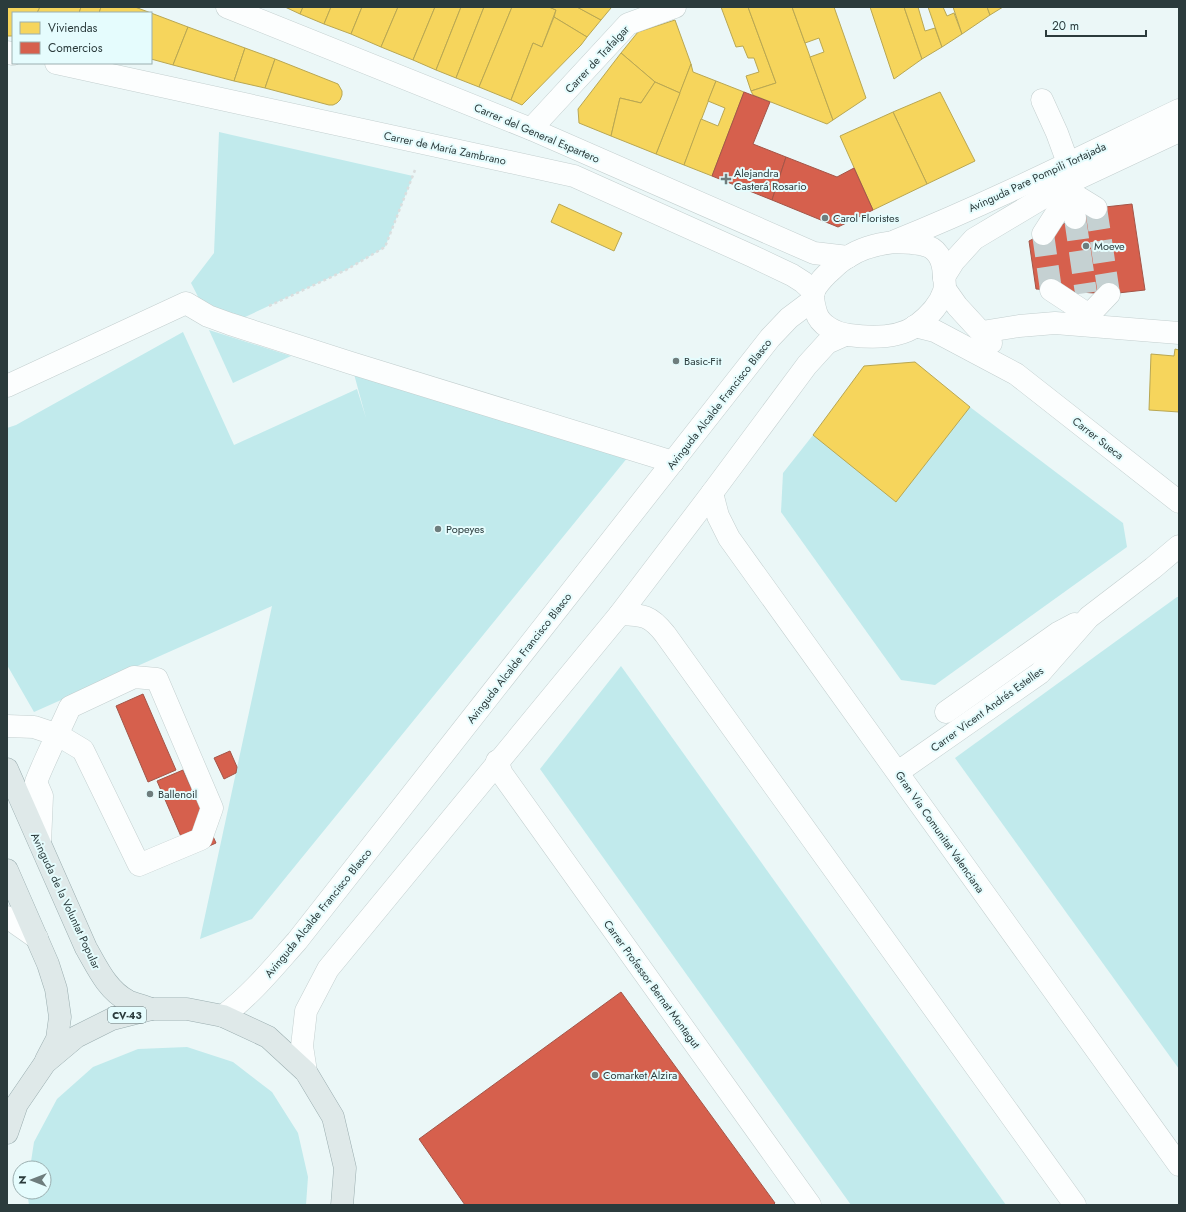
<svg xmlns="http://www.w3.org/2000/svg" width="1186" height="1212" viewBox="0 0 1186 1212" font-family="Jost,sans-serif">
  <rect width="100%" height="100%" fill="#ebf7f7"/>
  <g fill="#c1eaec">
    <path d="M219,132L413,176L385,247L346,270L230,324L208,316L191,283L214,253Z"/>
    <path d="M209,330L291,356L233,383Z"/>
    <path d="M183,332L234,445L357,389L366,418L351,363L628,457L252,919L200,939L272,606L34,712L7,665V428L16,425Z"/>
    <path d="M970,407L1123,523L1127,547L935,685L901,680L781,512L783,473L813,435Z"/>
    <path d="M1177,597H1179V1069L955,758Z"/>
    <path d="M621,666L1006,1205H851L540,769Z"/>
    <path d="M187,1047L233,1062L272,1092L298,1133L308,1177L306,1205H29L27,1192H44V1168H30L34,1142L57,1099L93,1067L138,1049Z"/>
  </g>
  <g fill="#f6d55c" stroke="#b9a752">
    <path d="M7,7H40L37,13H13V36H7Z"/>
    <path d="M40,7H81L79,13H37Z"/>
    <path d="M81,7H101L99,13H79Z"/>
    <path d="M101,7H135L151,13H99Z"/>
    <path d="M285,7H303L300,14Z"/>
    <path d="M303,7H331L324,24L300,14Z"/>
    <path d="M331,7H362L351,34L324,24Z"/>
    <path d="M362,7H398L381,47L351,34Z"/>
    <path d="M398,7H435L413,60L381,47Z"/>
    <path d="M435,7H461L436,70L413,60Z"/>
    <path d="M461,7H484L456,78L436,70Z"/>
    <path d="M484,7H512L479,87L456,78Z"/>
    <path d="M512,7H549L556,10L542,47L533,43L511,100L479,87Z"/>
    <path d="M549,7H577L601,20L587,37L554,17L556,10Z"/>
    <path d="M577,7H610L611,8L601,20Z"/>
    <path d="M721,7H748L776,83L751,91L746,76L759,72L754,58H748L743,46L736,47Z"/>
    <path d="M748,7H792L833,120L827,124L753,95L751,91L776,83Z"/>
    <path d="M792,7H834L866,98L833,120L810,57L824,52L819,38L805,43Z"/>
    <path d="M870,7H904L922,59L894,79Z"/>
    <path d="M904,7H918L925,31L935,28L942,47L922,59Z"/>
    <path d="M928,7H943L947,16L954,13L962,34L942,47Z"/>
    <path d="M953,7H987L990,15L962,34Z"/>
    <path d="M987,7H1003L990,15Z"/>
    <path d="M151,13L188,27L173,65L151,59Z"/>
    <path d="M554,17L587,37L581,45L522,105L511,100L533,43L542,47Z"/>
    <path d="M675,20L691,64L680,93L655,82L621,53L638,32Z"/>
    <path d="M188,27L245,48L234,81L173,65Z"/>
    <path d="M245,48L275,59L265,88L234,81Z"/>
    <path d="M621,53L655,82L641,103L620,98L611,136L579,123L578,109Z"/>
    <path d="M275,59L338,84L342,91V95L340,100L337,103L333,105H329L265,88Z"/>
    <path d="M691,64L693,72L716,81L684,165L656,154Z"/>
    <path d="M716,81L744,92L712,176L684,165L701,119L718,126L725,108L708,101Z"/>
    <path d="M655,82L680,93L656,154L611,136L620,98L641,103Z"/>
    <path d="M940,92L975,161L927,184L893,112Z"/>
    <path d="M893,112L927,184L873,210L840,136Z"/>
    <path d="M559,204L622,233L614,251L551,222Z"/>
    <path d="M1175,349L1179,350V412L1149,410L1151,354L1174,356Z"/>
    <path d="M915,362L970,407L896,502L813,435L864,366Z"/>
  </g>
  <g fill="#d6604d" stroke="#a35548">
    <path d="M744,92L770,102L753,144L786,157L772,200L712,176Z"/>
    <path d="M786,157L837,177L854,168L873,210L838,227L772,200Z"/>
    <path d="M1132,204L1145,290L1109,294L1036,289L1029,241L1096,208Z"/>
    <path d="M143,694L176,770L148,782L116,706Z"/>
    <path d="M230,751L237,767L236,773L224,779L214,758Z"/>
    <path d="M183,770L216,843L189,855L157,781Z"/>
    <path d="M621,992L775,1203L773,1205H465L419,1139Z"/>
  </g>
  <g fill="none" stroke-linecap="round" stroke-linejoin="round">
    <g stroke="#c5d1d2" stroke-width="22" stroke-dasharray="22 11" stroke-linecap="butt">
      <path d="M1096,208L1109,294"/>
      <path d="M1075,218L1086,293"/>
      <path d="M1043,234L1051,290"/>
    </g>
    <g stroke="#c3cfcf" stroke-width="23">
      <g id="minor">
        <path d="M227,7L531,129L814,253L848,257"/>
        <path d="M7,52L13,54"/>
        <path d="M56,63L574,176L752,256L792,275L803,282L814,292"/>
        <path d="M1042,100L1057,133L1068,163"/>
        <path d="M531,129L628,24L675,7"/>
        <path d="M1066,185L1070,192L1075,218"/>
        <path d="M1043,234L1070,192L1096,208"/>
        <path d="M895,241C992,202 1085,155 1179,110"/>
        <path d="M894,242C904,243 917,242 927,246C941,251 944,266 944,279C945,282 945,287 944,291C940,304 928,317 916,326C897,339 871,338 849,335C836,333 820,326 816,312C814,305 812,297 814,291C817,284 822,279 827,274C834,268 840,261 848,257C861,248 878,244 894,242Z"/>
        <path d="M944,277L954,261L974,239L1066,184L1179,131"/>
        <path d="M945,289L957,306L991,343"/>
        <path d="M1051,290L1089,315L1109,294"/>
        <path d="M915,326L935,331L1016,374L1179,502"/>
        <path d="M982,332L1019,326L1055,323L1179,333"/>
        <path d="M7,386L186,303L208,316L230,324L351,363L673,462"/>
        <path d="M712,493L718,516L729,538L1179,1165"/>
        <path d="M620,614C643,615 650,615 665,634L1075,1205"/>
        <path d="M946,712L1058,633L1075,624"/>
        <path d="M7,726L34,727L58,735L83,750L139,865L201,839L212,808L157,679L134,677L70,707C59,732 46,756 36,782L42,796L40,843"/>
        <path d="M497,761L502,774L810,1205"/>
        <path d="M898,772L1040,673L1089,617L1153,568L1179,546"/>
        <path d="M7,917L37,938"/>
        <path d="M223,1016C253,993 272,969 297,941L770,338L789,318L813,300"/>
        <path d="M306,1072L302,1046L306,1011L328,969L620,614L712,493L807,365L827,343L845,335"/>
      </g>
    </g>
    <g stroke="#9baeb0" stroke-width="23">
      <g id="major">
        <path d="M7,769L86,948C97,967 107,990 128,1001C135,1004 144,1006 151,1009"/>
        <path d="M7,870L48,964L56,989L60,1017L57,1039L46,1060"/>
        <path d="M7,1133L17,1104L45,1063L76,1037L112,1019L151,1009H187L223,1016L268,1037L306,1072L333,1117L345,1168L342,1205"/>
      </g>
    </g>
    <path stroke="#dadede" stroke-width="2.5" stroke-dasharray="3 3" stroke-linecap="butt" d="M269,306L346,270L385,247L415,170"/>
    <use href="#minor" stroke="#fcfefe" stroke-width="22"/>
    <use href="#major" stroke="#dfe9e9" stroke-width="22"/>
  </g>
  <g fill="#6e7d7d" stroke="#e5fcfd" stroke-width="1.5">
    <path d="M724 173h4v4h4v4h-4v4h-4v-4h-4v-4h4z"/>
    <circle cx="825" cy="218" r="4"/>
    <circle cx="1086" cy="246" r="4"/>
    <circle cx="676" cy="361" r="4"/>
    <circle cx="438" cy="529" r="4"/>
    <circle cx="150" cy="794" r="4"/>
    <circle cx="595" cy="1075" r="4"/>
  </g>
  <g text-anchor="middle" stroke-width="4" stroke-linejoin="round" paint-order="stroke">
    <rect fill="#e5fcfd" stroke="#637576" stroke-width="1" x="108" y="1007" width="38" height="16" rx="3"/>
    <g font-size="10" font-weight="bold" fill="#2b3b3c">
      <text x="127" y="1019">CV-43</text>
    </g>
    <g font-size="11" fill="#2b3b3c" stroke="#e5fcfd">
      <text transform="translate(597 59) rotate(-47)" y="4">Carrer de Trafalgar</text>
      <text transform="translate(537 133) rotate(23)" y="4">Carrer del General Espartero</text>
      <text transform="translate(445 148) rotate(12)" y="4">Carrer de María Zambrano</text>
      <text transform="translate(1037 177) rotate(-25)" y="4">Avinguda Pare Pompili Tortajada</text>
      <text transform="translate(719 404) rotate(-52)" y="4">Avinguda Alcalde Francisco Blasco</text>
      <text transform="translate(1098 438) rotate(38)" y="4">Carrer Sueca</text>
      <text transform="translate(519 658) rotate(-52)" y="4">Avinguda Alcalde Francisco Blasco</text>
      <text transform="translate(987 709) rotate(-36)" y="4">Carrer Vicent Andrés Estelles</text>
      <text transform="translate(940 832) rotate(55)" y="4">Gran Via Comunitat Valenciana</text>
      <text transform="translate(66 901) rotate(65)" y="4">Avinguda de la Voluntat Popular</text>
      <text transform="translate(318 913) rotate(-51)" y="4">Avinguda Alcalde Francisco Blasco</text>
      <text transform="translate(652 984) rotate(54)" y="4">Carrer Professor Bernat Montagut</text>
    </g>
    <g font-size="11" fill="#2b3b3c" stroke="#e5fcfd" text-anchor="start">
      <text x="734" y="177">Alejandra<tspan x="734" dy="13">Casterá Rosario</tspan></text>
      <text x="833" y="222">Carol Floristes</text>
      <text x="1094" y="250">Moeve</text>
      <text x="684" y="365">Basic-Fit</text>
      <text x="446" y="533">Popeyes</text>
      <text x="158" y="798">Ballenoil</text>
      <text x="603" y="1079">Comarket Alzira</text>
    </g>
  </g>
  <rect width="1186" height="1212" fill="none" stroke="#2b3b3c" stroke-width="16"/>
  <rect x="12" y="12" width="140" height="52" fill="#e5fcfd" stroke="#9bafb0"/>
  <rect x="20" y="22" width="20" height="12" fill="#f6d55c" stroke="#9bafb0"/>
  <text x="48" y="32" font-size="12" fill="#2b3b3c">Viviendas</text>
  <rect x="20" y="42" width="20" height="12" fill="#d6604d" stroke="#9bafb0"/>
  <text x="48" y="52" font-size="12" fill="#2b3b3c">Comercios</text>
  <g transform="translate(32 1180) rotate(270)"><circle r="19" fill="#e5fcfd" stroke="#9bafb0"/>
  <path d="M0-3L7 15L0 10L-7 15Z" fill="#6e7d7d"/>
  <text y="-6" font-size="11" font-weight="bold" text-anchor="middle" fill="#2b3b3c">N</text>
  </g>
  <path d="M1046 30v6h100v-6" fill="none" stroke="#2b3b3c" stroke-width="2"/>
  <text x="1052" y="30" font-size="12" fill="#2b3b3c" stroke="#e5fcfd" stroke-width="3" paint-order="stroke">20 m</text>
</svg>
